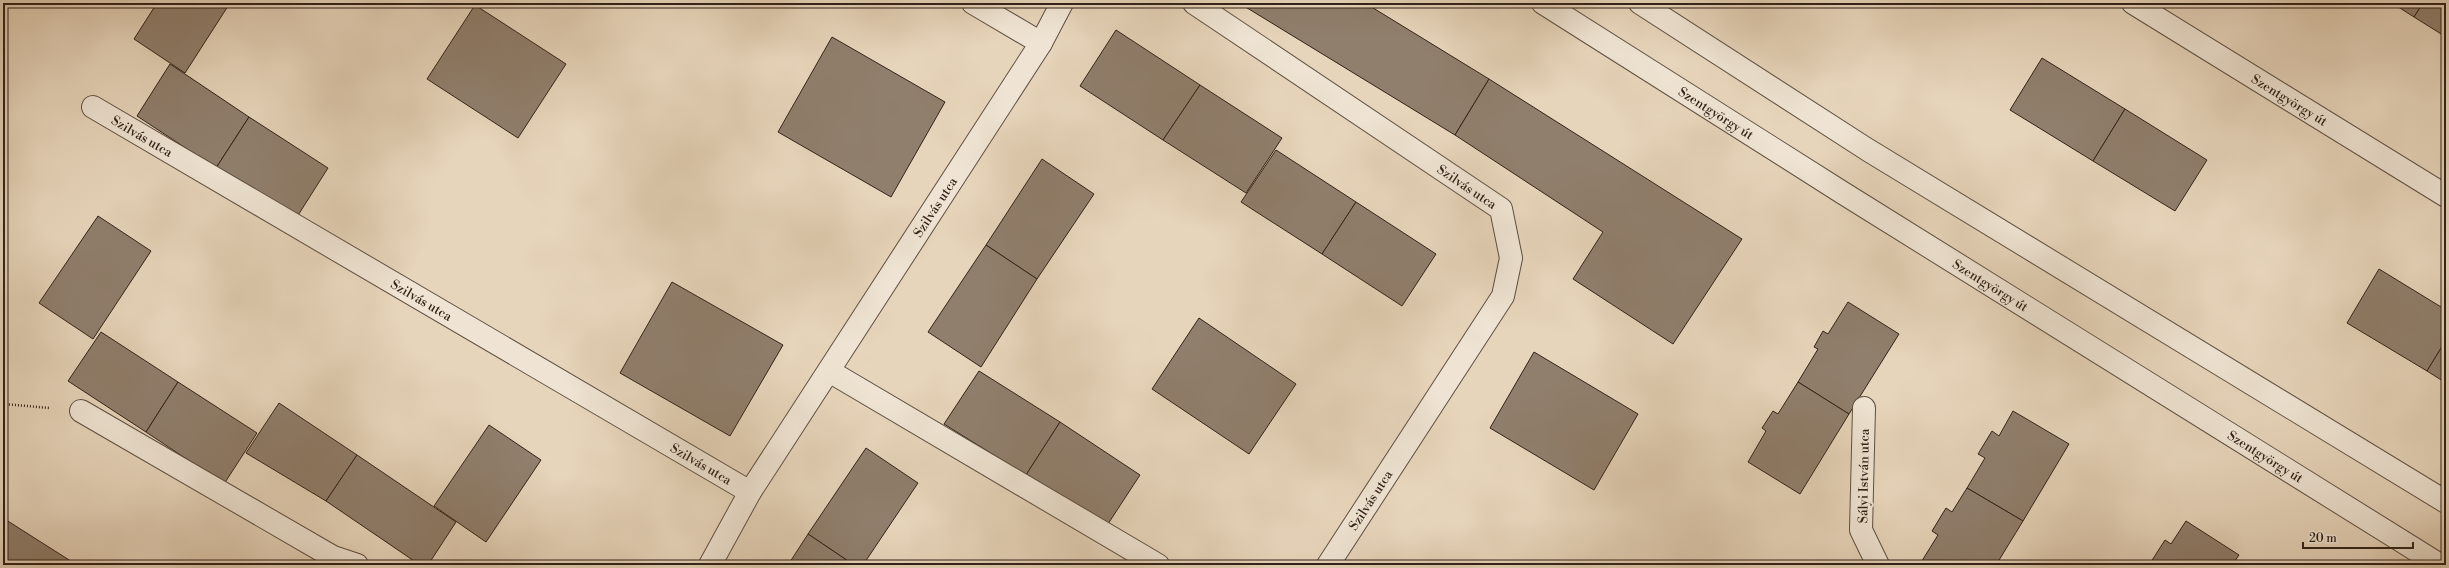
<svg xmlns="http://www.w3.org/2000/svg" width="2449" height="568" viewBox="0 0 2449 568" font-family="'Libre Bodoni',serif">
  <rect width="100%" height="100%" fill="#e7d5bb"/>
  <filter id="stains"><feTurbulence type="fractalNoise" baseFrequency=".005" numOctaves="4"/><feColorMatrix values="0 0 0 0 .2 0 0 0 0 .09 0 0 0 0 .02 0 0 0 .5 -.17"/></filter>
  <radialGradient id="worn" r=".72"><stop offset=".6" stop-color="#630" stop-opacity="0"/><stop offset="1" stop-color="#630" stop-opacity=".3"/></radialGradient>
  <g fill="#907f6d" stroke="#312219">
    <path d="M157,3H230L185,73L134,39Z"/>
    <path d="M1239,3H1365L1489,79L1455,135Z"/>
    <path d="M2392,3H2423L2414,17Z"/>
    <path d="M2423,3H2446V37L2414,17Z"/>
    <path d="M475,5L566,64L518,138L427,79Z"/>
    <path d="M1116,30L1200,85L1163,140L1080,86Z"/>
    <path d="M832,37L945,102L891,197L778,132Z"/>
    <path d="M2042,58L2125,109L2093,161L2010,110Z"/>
    <path d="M170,64L249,117L216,168L137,116Z"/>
    <path d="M1489,79L1742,239L1673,344L1573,279L1603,232L1455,135Z"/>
    <path d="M1200,85L1282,138L1246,193L1163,140Z"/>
    <path d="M2125,109L2207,160L2175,211L2093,161Z"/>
    <path d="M249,117L328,168L295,220L216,168Z"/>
    <path d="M1276,150L1356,202L1322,254L1241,202Z"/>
    <path d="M1042,159L1094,194L1037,279L986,245Z"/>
    <path d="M1356,202L1436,254L1402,306L1322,254Z"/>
    <path d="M98,216L151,251L93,339L39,303Z"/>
    <path d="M986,245L1037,279L981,367L928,332Z"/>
    <path d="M2379,269L2446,310V340L2427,371L2347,323Z"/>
    <path d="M672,282L783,345L730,436L620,373Z"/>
    <path d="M1848,302L1899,334L1849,414L1798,382L1818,349L1814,347L1823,331L1828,334Z"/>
    <path d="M1199,318L1296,384L1249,454L1152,389Z"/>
    <path d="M101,332L178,382L146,432L68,381Z"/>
    <path d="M2446,340V383L2427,371Z"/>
    <path d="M1534,352L1638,414L1594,490L1490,428Z"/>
    <path d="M979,371L1060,422L1026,475L944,424Z"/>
    <path d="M178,382L257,433L224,484L146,432Z"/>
    <path d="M1798,382L1849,414L1800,494L1748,462L1766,431L1762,428L1773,411L1778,414Z"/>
    <path d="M279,403L357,455L326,501L246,453Z"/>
    <path d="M2013,411L2069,444L2023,521L1967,488L1985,458L1978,454L1992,431L1999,436Z"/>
    <path d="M1060,422L1140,475L1106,527L1026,475Z"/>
    <path d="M489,425L541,460L486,542L434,506Z"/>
    <path d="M866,448L918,483L863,565H854L808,534Z"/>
    <path d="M357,455L456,522L428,565H420L326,501Z"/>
    <path d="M1967,488L2023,521L1996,565H1922L1920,564L1938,535L1932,531L1946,508L1952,512Z"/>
    <path d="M3,518L77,565H3Z"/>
    <path d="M2186,521L2239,555L2232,565H2149L2165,540L2171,544Z"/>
    <path d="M808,534L854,565H788Z"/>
  </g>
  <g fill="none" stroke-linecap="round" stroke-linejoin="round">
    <g stroke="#5e4f42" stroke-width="24">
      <g id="minor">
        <path d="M973,3L1041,43"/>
        <path id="s1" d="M1194,3L1501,209L1511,258L1503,296L1328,565"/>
        <path id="s2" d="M1543,3L1843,193L2440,565"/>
        <path d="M1640,3L1868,150L2446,502"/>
        <path id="s3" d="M2133,3L2446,196"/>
        <path id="s4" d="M93,107L750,492"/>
        <path d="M829,371L1158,565"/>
        <path d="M1864,408L1861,530L1878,565"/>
        <path d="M81,411L333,557L357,565"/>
        <path id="s5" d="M710,565L750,492L1041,43L1062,3"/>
      </g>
    </g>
    <path stroke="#312219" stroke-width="2.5" stroke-dasharray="1 2" stroke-linecap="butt" d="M3,404L50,408"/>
    <use href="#minor" stroke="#efe4d3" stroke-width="22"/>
  </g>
  <g text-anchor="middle" stroke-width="4" stroke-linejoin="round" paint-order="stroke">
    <g font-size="13" fill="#312219" stroke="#efe4d3">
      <text dy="5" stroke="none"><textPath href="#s3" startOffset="184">Szentgyörgy út</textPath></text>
      <text dy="5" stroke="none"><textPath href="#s2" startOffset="205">Szentgyörgy út</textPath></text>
      <text dy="5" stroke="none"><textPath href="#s4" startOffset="57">Szilvás utca</textPath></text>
      <text dy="5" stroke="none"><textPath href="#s1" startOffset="329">Szilvás utca</textPath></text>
      <text dy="5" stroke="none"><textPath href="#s5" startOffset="423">Szilvás utca</textPath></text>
      <text dy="5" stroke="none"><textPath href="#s2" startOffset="529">Szentgyörgy út</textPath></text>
      <text dy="5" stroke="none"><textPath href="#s4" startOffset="381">Szilvás utca</textPath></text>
      <text dy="5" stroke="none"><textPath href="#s2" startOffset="853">Szentgyörgy út</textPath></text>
      <text dy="5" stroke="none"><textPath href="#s4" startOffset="705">Szilvás utca</textPath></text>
      <text transform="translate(1863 476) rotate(-89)" y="5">Sályi István utca</text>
      <text transform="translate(1370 500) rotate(-57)" y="5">Szilvás utca</text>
    </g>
  </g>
  <rect width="2449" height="568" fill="none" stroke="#e7d5bb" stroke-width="16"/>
  <rect x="4" y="4" width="2441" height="560" fill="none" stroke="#312219" stroke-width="2"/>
  <rect x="8" y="8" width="2433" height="552" fill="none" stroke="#312219"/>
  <path d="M2303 542v6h110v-6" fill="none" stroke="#312219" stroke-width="2"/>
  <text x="2309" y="542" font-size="12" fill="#312219" stroke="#efe4d3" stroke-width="3" paint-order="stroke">20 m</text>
  <rect width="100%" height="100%" filter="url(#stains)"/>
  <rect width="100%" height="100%" fill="url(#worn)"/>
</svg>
